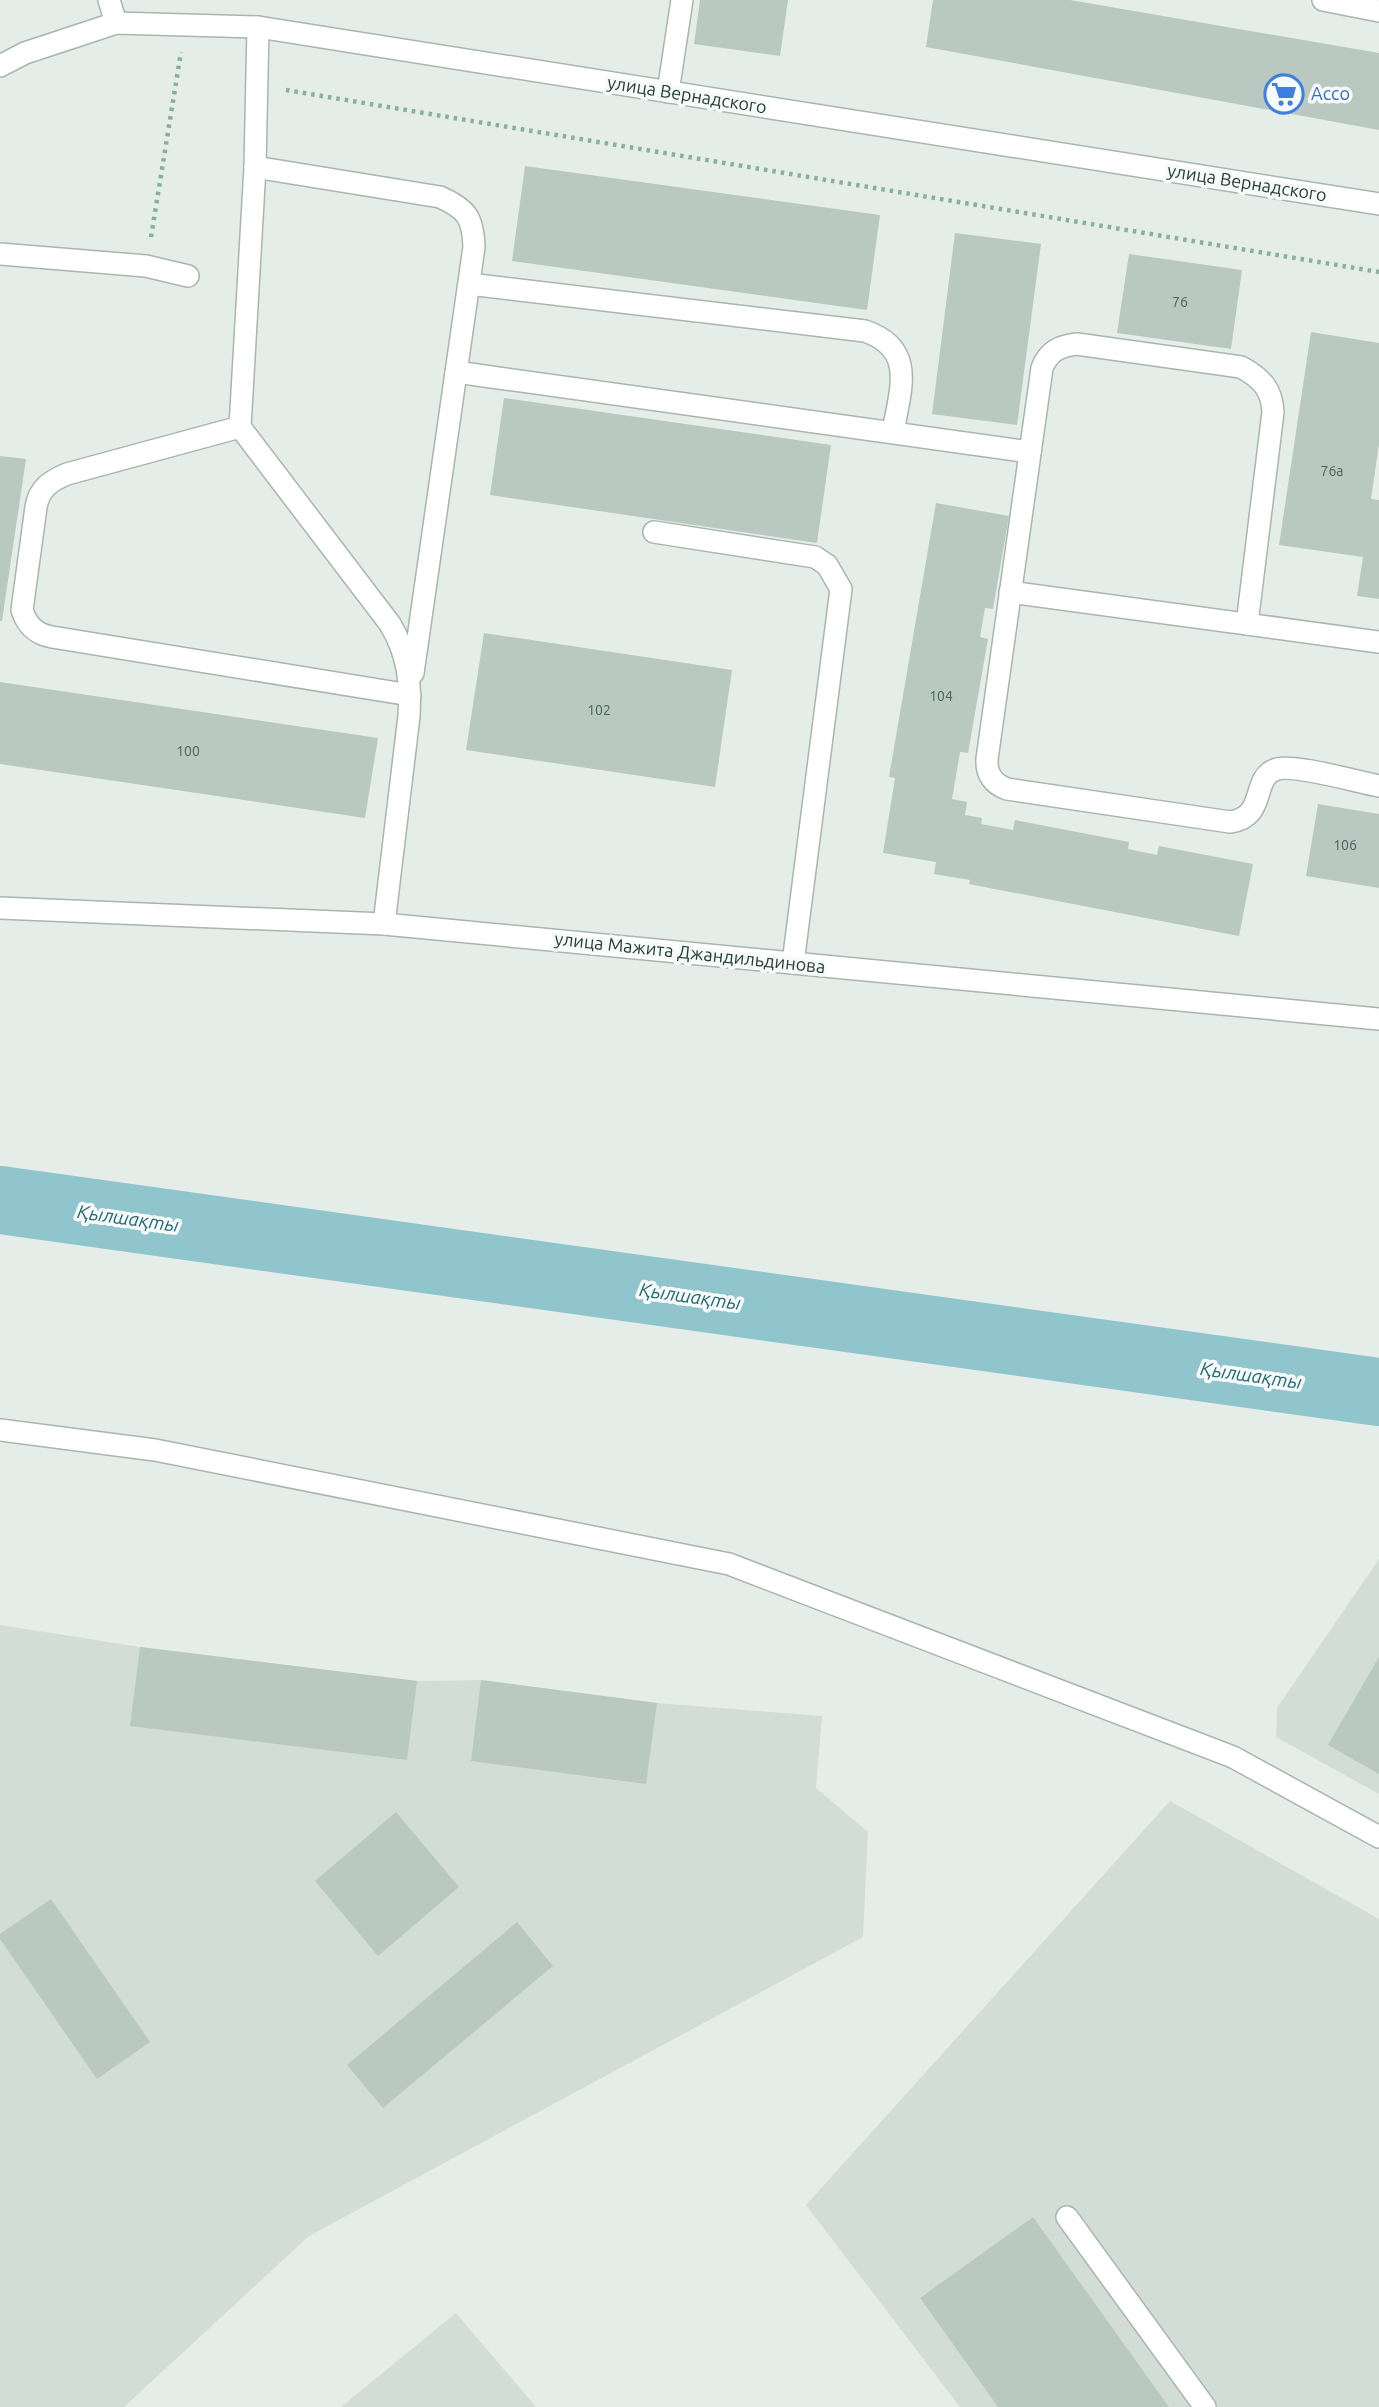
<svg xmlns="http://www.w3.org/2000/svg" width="1379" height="2407" viewBox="0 0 1379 2407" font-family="Ubuntu,sans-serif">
  <rect width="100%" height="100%" fill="#e5ede9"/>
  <g fill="#d3ddd8">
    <path d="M1379,1559V1794L1276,1737L1277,1708Z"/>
    <path d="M0,1625L140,1647L417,1681L481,1680L657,1703L822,1716L816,1788L868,1832L863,1937L309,2236L124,2407H0Z"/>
    <path d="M1170,1801L1379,1919V2407H960L806,2205Z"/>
    <path d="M456,2313L536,2407H341Z"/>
  </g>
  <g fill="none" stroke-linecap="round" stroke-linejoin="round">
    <path stroke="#91c5ce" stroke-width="68" d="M0,1200L1379,1392"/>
  </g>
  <g fill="#bac8c2">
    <path d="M700,0H788L780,56L694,44Z"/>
    <path d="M933,0H1070L1379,53V130L926,47Z"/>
    <path d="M525,166L880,215L867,310L512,261Z"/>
    <path d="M955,233L1041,244L1017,425L932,414Z"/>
    <path d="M1129,254L1242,270L1231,349L1117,333Z"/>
    <path d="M1311,332L1379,343V444L1371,499L1379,500V599L1357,596L1363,557L1279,545Z"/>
    <path d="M504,398L831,445L817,543L490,495Z"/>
    <path d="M0,456L26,459L2,621H0Z"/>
    <path d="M936,503L1009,516L993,609L985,608L980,637L988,639L968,753L960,752L952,799L967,802L965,815L982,818L981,824L1013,830L1015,820L1129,842L1128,849L1157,855L1159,846L1253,864L1239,936L969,884L970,880L934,874L936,862L883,853L895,778L889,777Z"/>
    <path d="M484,633L732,670L715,787L466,750Z"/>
    <path d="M0,682L378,738L365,818L0,764Z"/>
    <path d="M1318,804L1379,814V888L1306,876Z"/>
    <path d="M140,1647L417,1681L407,1760L130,1726Z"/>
    <path d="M1379,1657V1774L1328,1745Z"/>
    <path d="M481,1680L657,1703L646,1784L471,1761Z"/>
    <path d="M396,1812L459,1887L378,1956L315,1881Z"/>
    <path d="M51,1899L150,2042L97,2079L0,1939V1934Z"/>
    <path d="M517,1922L553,1966L383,2108L347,2065Z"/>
    <path d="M1033,2217L1169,2407H998L920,2298Z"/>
  </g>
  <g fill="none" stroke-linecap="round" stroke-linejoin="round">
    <g stroke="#a8b5b0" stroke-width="24">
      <g id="service">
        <path d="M109,0L116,23"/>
        <path d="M1323,0L1379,11"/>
        <path d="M668,92L682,0"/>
        <path d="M0,254L146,266L188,276"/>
        <path d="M240,427L67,474C50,481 39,489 36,507L22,610C27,625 35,634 52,637L410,695"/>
        <path d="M1010,592L1379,642"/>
        <path d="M1247,624L1273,412C1272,389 1261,378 1241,367L1077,344C1059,346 1049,351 1042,368L987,759C986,774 993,784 1007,789L1230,822C1268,817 1250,777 1277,769C1296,764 1357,782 1379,786"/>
        <path d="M1067,2217L1205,2407"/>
      </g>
    </g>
    <g stroke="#a8b5b0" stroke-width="24">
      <g id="minor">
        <path d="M258,27L255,167L240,427L390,624C408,654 411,682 409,716L384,924"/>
        <path d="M0,66L25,53L116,23L258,27L1379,204"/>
        <path d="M255,167L440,197C467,209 473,218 474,247L413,673"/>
        <path d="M469,284L865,331C917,349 900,390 893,432"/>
        <path d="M456,372L1030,452"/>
        <path d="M654,532L815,557L827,565L841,589L793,963"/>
        <path d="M0,1430L155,1450L729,1564L1233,1757L1379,1837"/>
      </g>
    </g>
    <g stroke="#a8b5b0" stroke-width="24">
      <path id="tertiary" d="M0,908L384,924L1379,1019"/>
    </g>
    <g stroke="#88afa2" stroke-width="4.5" stroke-dasharray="3.5 5" stroke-linecap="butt">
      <path d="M286,90L1379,272"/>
      <path d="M151,237L181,52"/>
    </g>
    <use href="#service" stroke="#fff" stroke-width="21"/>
    <use href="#minor" stroke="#fff" stroke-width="21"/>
    <use href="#tertiary" stroke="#fff" stroke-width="21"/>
  </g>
  <defs>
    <g id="supermarket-ring" transform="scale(2.0125)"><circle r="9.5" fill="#f6faf8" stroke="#3f7fe0" stroke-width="1.5"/><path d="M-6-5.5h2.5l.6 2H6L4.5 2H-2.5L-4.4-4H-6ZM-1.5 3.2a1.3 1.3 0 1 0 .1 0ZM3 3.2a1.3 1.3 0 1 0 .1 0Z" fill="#3f7fe0"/></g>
  </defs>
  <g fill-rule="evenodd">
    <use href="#supermarket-ring" x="1284" y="94"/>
  </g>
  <g text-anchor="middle" stroke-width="7" stroke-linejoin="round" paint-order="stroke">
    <g font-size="14" fill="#4a605a">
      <text x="1180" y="307">76</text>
      <text x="1332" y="476">76а</text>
      <text x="941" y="701">104</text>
      <text x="599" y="715">102</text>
      <text x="188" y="756">100</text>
      <text x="1345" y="850">106</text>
    </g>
    <g font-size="18" fill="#366cbe" stroke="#f6faf8" text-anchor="start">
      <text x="1311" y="100">Ассо</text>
    </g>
    <g font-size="18" fill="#253e37" stroke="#f6faf8">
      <text transform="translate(687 95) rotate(9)" y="6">улица Вернадского</text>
      <text transform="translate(1247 183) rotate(9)" y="6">улица Вернадского</text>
      <text transform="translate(690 953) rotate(6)" y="6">улица Мажита Джандильдинова</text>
    </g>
    <g font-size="19" font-style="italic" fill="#236976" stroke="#f6faf8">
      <text transform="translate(128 1218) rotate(8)" y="7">Қылшақты</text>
      <text transform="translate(690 1296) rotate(8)" y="7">Қылшақты</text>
      <text transform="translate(1251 1375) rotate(8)" y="7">Қылшақты</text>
    </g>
  </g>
</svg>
